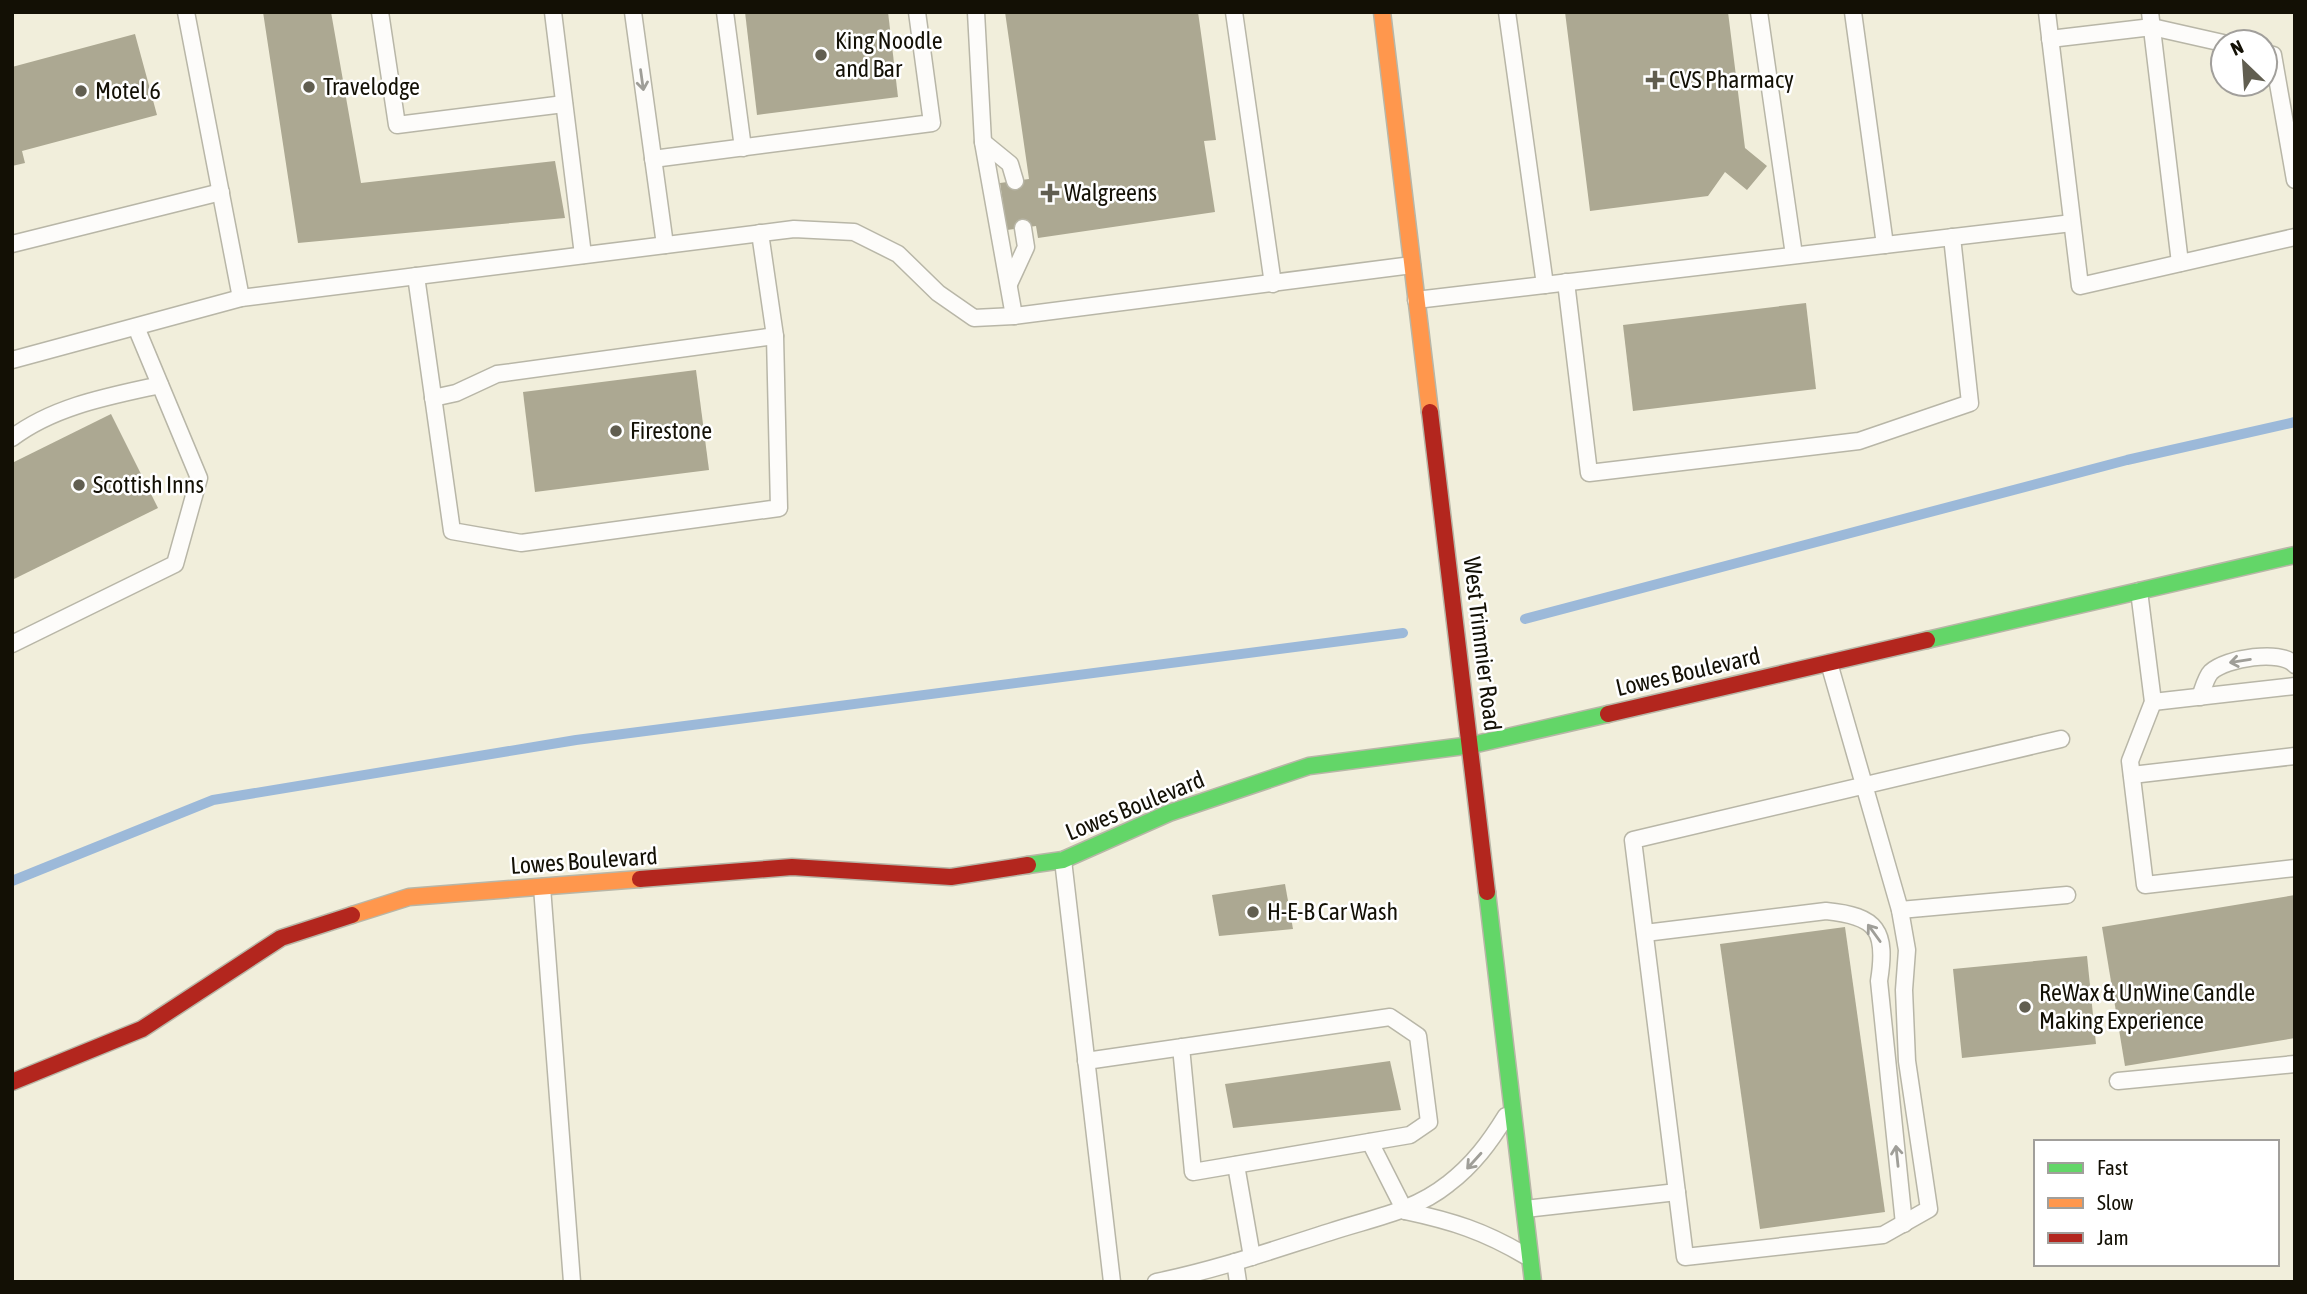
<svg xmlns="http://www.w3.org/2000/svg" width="2307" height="1294" viewBox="0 0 2307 1294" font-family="'Asap Condensed',sans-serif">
  <rect width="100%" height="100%" fill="#f1eedb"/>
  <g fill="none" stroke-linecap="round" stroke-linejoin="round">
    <g stroke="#9cb9d9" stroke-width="10">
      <path d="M1525,619L2127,460L2295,422"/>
      <path d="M12,881L213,800L576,740L1403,633"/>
    </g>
  </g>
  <g fill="#aca892">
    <path d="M263,12H331L361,183L555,161L565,218L298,243Z"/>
    <path d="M745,12H888L898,97L757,115Z"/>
    <path d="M1005,12H1198L1216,140L1204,141L1215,212L1038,238L1036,226L1007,230L1000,183L1029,179Z"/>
    <path d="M1565,12H1728L1745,148L1767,166L1747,190L1725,172L1708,196L1590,211Z"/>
    <path d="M135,34L157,115L22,151L25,163L12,166V67Z"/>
    <path d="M1806,303L1816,389L1633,411L1623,325Z"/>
    <path d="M696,370L709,470L535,492L523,392Z"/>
    <path d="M111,414L158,508L12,580V463Z"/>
    <path d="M1285,884L1293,929L1219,936L1212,895Z"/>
    <path d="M2295,895V1038L2125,1066L2102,927Z"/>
    <path d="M1845,927L1885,1212L1760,1229L1720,944Z"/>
    <path d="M2087,956L2096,1044L1962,1058L1953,969Z"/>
    <path d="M1390,1061L1401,1110L1233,1128L1225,1084Z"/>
  </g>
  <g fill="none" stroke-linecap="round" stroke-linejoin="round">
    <g stroke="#b8b6a7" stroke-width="19">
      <g id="lane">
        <path d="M186,12L241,298"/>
        <path d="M380,12L397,125L564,104"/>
        <path d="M553,12L583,255"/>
        <path d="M633,12L665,245"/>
        <path d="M725,12L743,148"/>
        <path d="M976,12L983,142L1014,316"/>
        <path d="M1234,12L1273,284"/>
        <path d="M1507,12L1545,285"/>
        <path d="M1759,12L1794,255"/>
        <path d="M1853,12L1885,245"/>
        <path d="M2047,12L2080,286L2295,237"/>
        <path d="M2150,12L2180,263"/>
        <path d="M2050,39L2152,27L2223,43"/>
        <path d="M2265,53L2273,55L2295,180"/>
        <path d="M983,142L1010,164L1015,181"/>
        <path d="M653,159L932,123L917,12"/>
        <path d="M12,244L221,192"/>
        <path d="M416,276L452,531L521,543L779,508L775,336L760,233"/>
        <path d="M1566,282L1589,473L1859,441L1970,403L1952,237"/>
        <path d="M1009,284L1026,247L1023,228"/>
        <path d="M1416,300L2072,223"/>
        <path d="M12,360L241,298L794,229L854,232L898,254L938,293L974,318L1014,316L1412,265"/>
        <path d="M433,398L456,393L497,374L775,336"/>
        <path d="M12,438C54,406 110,396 160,385"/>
        <path d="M2139,591L2153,702L2130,761L2145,885L2295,868"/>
        <path d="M12,644L175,564L199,478L136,327"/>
        <path d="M1829,663L1900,910L1907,950L1904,990L1907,1061L1929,1209L1883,1235L1685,1257L1633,840L2061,739"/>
        <path d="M2200,697C2203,689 2206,677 2211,672C2226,658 2281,649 2295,665"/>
        <path d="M2153,702L2295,686"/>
        <path d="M2132,775L2295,756"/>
        <path d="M1063,860L1112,1282"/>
        <path d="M542,887L572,1282"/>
        <path d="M1900,910L2067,895"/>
        <path d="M1645,933L1826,911C1878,916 1887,931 1879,981L1904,1224"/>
        <path d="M1086,1061L1390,1017L1418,1036L1429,1122L1410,1135L1193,1172L1181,1047"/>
        <path d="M2118,1081L2295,1064"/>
        <path d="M1370,1142L1405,1211"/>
        <path d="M1236,1165L1252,1257"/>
        <path d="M1525,1209L1677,1192"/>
        <path d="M1405,1211C1452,1221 1484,1231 1526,1256"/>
        <path d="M1235,1262L1238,1282"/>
        <path d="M1156,1282C1216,1270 1273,1250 1330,1232C1372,1218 1413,1212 1448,1184C1473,1165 1490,1142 1506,1116"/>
      </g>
    </g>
    <g stroke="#b8b6a7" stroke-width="19">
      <g id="fast">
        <path d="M1927,640L2295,555"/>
        <path d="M1028,865L1063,860L1169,813L1309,766L1472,745L1608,714"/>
        <path d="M1487,892L1533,1282"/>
      </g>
    </g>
    <g stroke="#b8b6a7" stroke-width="19">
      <g id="slow">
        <path d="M1382,12L1430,412"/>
        <path d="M352,915L409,897L640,879"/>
      </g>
    </g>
    <g stroke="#b8b6a7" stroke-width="19">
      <g id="jam">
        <path d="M1430,412L1487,892"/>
        <path d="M1608,714L1927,640"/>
        <path d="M640,879L792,867L951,877L1028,865"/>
        <path d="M12,1082L142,1029L281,938L352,915"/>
      </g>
    </g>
    <use href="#lane" stroke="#fdfcfa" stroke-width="16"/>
    <use href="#fast" stroke="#63d668" stroke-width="16"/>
    <use href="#slow" stroke="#ff974d" stroke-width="16"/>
    <use href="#jam" stroke="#b3261e" stroke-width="16"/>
  </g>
  <defs><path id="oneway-shaft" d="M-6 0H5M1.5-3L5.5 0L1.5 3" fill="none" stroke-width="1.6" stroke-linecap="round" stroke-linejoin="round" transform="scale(1.75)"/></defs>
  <g stroke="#9f9e98">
    <use href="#oneway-shaft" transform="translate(642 80) rotate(82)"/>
    <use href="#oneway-shaft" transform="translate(2240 661) rotate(171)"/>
    <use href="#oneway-shaft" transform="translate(1874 933) rotate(-126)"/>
    <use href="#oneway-shaft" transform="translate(1897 1156) rotate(-96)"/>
    <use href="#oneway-shaft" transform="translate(1474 1161) rotate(132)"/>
  </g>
  <g fill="#615e50" stroke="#fff" stroke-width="2.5">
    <circle cx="821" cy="55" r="7"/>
    <path d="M1651.5 69.5h7v7h7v7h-7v7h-7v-7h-7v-7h7z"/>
    <circle cx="309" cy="87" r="7"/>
    <circle cx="81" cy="91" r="7"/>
    <path d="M1046.5 182.5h7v7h7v7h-7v7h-7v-7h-7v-7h7z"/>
    <circle cx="616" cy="431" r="7"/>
    <circle cx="79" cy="485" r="7"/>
    <circle cx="1253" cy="912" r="7"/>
    <circle cx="2025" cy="1007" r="7"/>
  </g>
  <g text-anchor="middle" stroke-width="5" stroke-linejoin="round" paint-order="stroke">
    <g font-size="24" fill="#131005" stroke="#fff" text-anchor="start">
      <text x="835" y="49">King Noodle<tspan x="835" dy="28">and Bar</tspan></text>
      <text x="1669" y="88">CVS Pharmacy</text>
      <text x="323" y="95">Travelodge</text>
      <text x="95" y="99">Motel 6</text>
      <text x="1064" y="201">Walgreens</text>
      <text x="630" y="439">Firestone</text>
      <text x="93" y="493">Scottish Inns</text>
      <text x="1267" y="920">H-E-B Car Wash</text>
      <text x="2039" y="1001">ReWax &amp; UnWine Candle<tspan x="2039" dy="28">Making Experience</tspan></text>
    </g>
    <g font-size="24" fill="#131005" stroke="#fff">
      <text transform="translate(1482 644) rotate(83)" y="8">West Trimmier Road</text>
      <text transform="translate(1688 672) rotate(-13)" y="8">Lowes Boulevard</text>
      <text transform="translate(1135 806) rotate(-22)" y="8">Lowes Boulevard</text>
      <text transform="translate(584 861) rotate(-4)" y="8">Lowes Boulevard</text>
    </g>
  </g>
  <rect width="2307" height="1294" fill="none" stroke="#131005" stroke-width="28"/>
  <rect x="2034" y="1140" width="245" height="126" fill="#ffffff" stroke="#a19f9b" stroke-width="2"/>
  <rect x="2048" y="1163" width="35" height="10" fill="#63d668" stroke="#a19f9b" stroke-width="2"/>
  <text x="2097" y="1175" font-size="21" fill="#131005">Fast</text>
  <rect x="2048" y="1198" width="35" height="10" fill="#ff974d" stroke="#a19f9b" stroke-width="2"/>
  <text x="2097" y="1210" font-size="21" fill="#131005">Slow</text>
  <rect x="2048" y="1233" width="35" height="10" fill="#b3261e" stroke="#a19f9b" stroke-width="2"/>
  <text x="2097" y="1245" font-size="21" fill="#131005">Jam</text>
  <g transform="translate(2244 63) rotate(335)"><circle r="33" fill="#ffffff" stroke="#a19f9b" stroke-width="2"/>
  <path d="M0-5L12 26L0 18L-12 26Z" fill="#615e50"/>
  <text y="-10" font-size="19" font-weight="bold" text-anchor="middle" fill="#131005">N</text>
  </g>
</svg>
